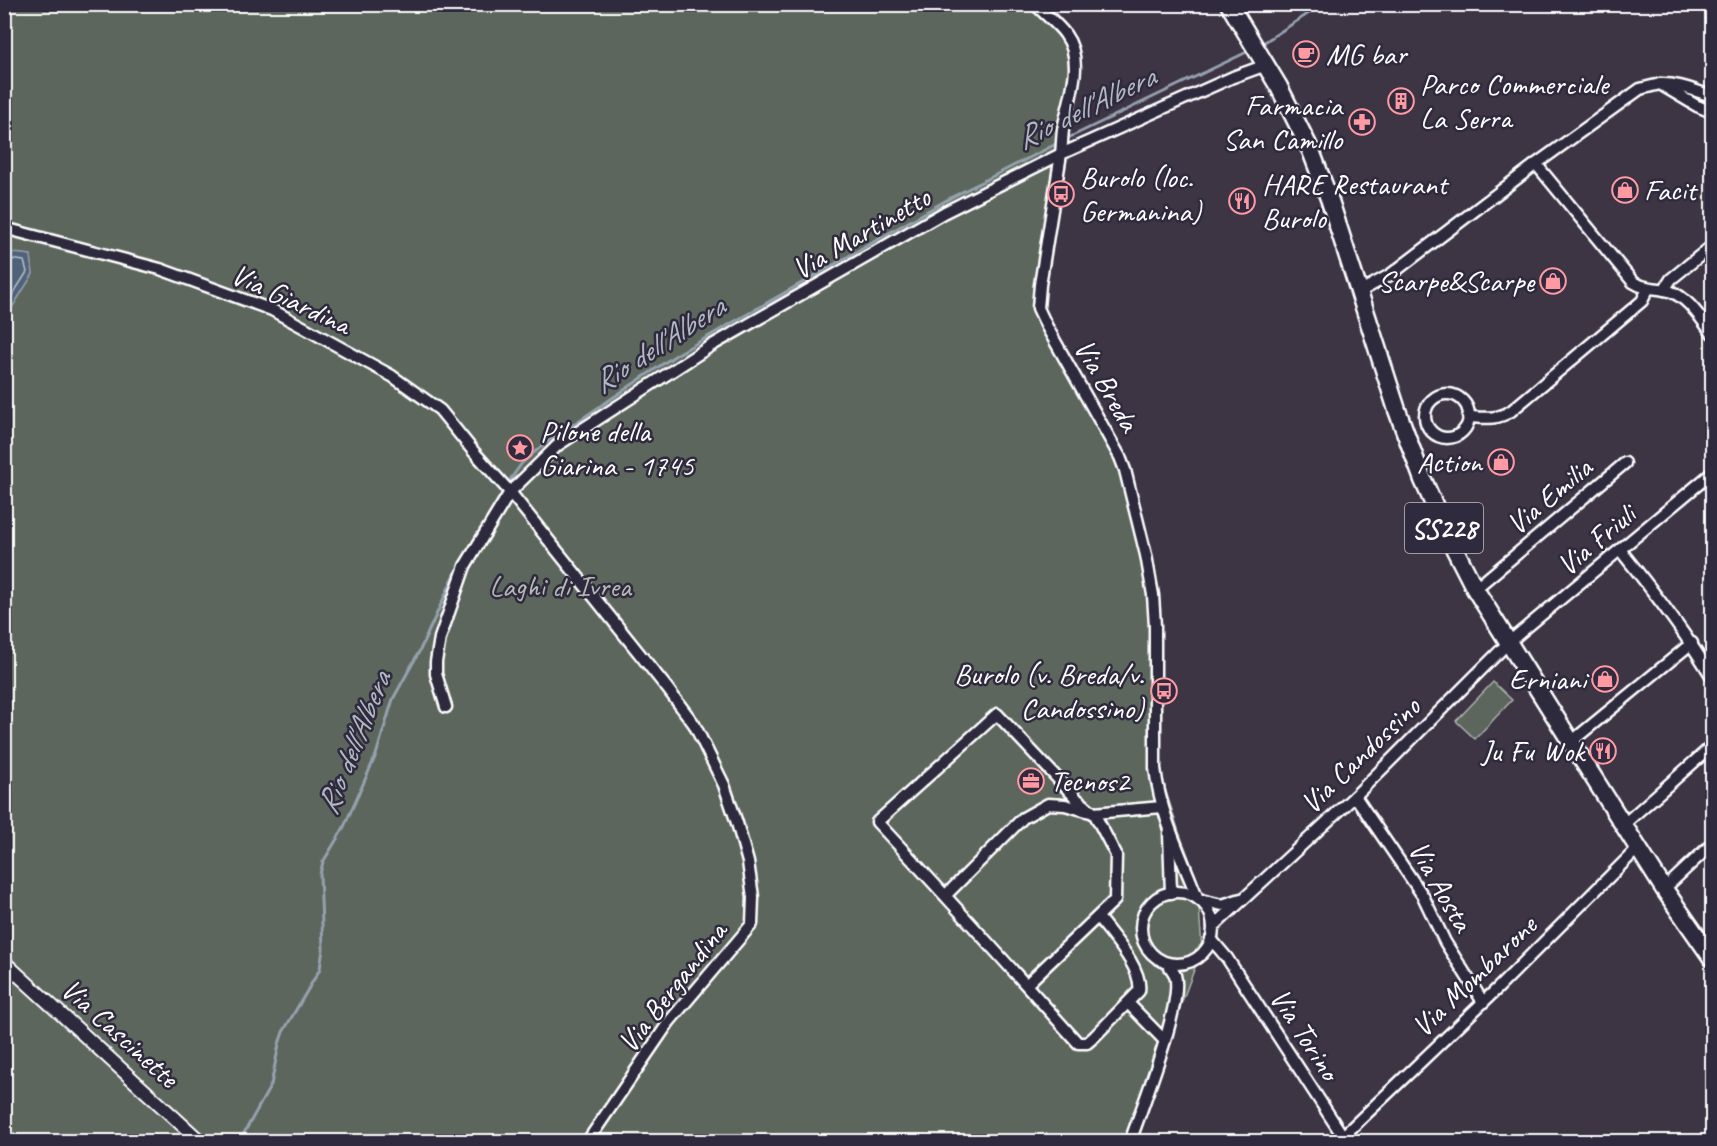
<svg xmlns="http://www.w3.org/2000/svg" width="1717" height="1146" viewBox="0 0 1717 1146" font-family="Caveat,sans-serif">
  <rect width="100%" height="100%" fill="#3d3444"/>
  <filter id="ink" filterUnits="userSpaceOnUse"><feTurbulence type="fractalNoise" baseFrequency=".0167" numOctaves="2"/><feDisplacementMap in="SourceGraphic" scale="12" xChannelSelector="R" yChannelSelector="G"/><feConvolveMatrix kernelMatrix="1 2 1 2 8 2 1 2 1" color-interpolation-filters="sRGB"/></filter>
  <g filter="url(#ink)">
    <g fill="#5b665b" stroke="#adb2ad" stroke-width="1.5">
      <path d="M5,5H1046L1059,17L1075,90L1039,301L1060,344L1119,442L1146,539L1154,592L1160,689L1159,770L1179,832L1197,879L1202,949L1150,1086L1132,1141L5,1142Z"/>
      <path d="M1493,682L1512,700L1475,739L1456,721Z"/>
    </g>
    <path fill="#4f627a" stroke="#95a1af" stroke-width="1.5" d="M5,252L31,255L33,274L5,319Z"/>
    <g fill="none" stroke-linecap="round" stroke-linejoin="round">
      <path stroke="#b9c0ca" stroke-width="1.5" d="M4,258L24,261L27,272L4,308"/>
      <g stroke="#95a1af" stroke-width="3">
        <path d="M1698,4L1712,20"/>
        <path d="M1260,45L1323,4"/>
        <path d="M1066,139L1249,51"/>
        <path d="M507,484L522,463L543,445L676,355L952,197L1060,142"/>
        <path d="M239,1142L271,1085L279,1044L283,1032L320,969L323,949L320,874L323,862L343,829L376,755L393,699L420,650L455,574L504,490"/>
      </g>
      <g stroke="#fff" stroke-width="15">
        <g id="minor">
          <path d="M1035,4C1044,14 1057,23 1065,34C1086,63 1068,100 1063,130C1062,138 1062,146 1061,154L1040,285L1038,308L1047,327L1120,457L1125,470L1146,555L1153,595L1155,626V768C1160,814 1181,856 1198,899"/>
          <path d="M1712,96C1695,91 1678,83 1660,84L1697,106L1712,112"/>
          <path d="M1536,164L1633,282C1645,290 1656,287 1669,291C1688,297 1701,319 1712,333"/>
          <path d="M4,228L160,269L272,310L392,376L440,410L474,452L510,492L667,688L694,724L724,785L737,823L748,862L753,897L752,924L669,1022L587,1142"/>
          <path d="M1664,290L1671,279L1712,246"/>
          <path d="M1359,292L1390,275L1536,164L1640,89L1660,84"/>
          <circle cx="1447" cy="416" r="22"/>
          <path d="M1468,417C1485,418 1497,420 1511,411L1642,301L1648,289"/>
          <path d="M1621,551C1654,592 1685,632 1712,677"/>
          <path d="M1475,589L1625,463"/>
          <path d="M446,707L436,674V662L440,638L465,566L510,492L558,445L709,347L945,212L1061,154L1233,77L1266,65"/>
          <path d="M1571,742L1692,643"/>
          <path d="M1355,796L1423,896L1445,942L1483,1002"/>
          <path d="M1623,825L1712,746"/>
          <path d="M1169,833L1171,893"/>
          <path d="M1664,889L1712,844"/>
          <circle cx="1177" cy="928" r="36"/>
          <path d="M946,895L1023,818L1048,804L1065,805L1094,813L1162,807"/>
          <path d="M1201,900L1222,905L1241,899"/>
          <path d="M1213,927L1355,796L1509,642L1712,473"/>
          <path d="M1211,939L1227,958L1346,1141"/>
          <path d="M1026,985L1115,900L1116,855L1094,813L1077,799L997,714L877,822C945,895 1012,969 1078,1043H1087L1094,1037L1139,991C1143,968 1111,935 1098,917"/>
          <path d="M1128,1003L1165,1041"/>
          <path d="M1343,1136L1498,988L1638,848"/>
          <path d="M1130,1142C1141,1109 1184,1003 1175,975C1173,971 1170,967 1167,963"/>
        </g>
      </g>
      <g stroke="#fff" stroke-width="16">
        <path id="tertiary" d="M4,962L201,1142"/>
      </g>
      <g stroke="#fff" stroke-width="21">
        <path id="primary" d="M1229,4L1279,87L1311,151L1330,201L1397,410L1423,480L1447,534L1475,589L1571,742L1664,889L1712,958"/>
      </g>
      <use href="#minor" stroke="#2f2a3d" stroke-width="10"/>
      <use href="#tertiary" stroke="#2f2a3d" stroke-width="12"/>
      <use href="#primary" stroke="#2f2a3d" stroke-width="16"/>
    </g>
  </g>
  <defs>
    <g id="cafe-ring" transform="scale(1.35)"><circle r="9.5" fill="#2f2a3d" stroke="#ff9aa2" stroke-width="1.5"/><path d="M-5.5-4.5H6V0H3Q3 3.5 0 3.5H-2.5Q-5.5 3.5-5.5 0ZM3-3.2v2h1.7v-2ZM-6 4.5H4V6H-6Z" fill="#ff9aa2"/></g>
    <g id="building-ring" transform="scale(1.35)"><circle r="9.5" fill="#2f2a3d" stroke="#ff9aa2" stroke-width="1.5"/><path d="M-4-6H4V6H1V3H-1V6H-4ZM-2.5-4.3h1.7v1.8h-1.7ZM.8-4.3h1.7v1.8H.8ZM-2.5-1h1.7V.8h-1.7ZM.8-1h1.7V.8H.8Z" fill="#ff9aa2"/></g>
    <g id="pharmacy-ring" transform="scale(1.35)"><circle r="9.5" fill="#2f2a3d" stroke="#ff9aa2" stroke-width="1.5"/><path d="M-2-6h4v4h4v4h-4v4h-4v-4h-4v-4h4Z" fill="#ff9aa2"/></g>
    <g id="shop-ring" transform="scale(1.35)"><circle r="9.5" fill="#2f2a3d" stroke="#ff9aa2" stroke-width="1.5"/><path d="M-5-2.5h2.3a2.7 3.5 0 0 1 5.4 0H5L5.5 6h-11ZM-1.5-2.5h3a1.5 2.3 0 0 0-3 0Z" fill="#ff9aa2"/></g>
    <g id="bus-ring" transform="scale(1.35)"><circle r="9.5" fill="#2f2a3d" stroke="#ff9aa2" stroke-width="1.5"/><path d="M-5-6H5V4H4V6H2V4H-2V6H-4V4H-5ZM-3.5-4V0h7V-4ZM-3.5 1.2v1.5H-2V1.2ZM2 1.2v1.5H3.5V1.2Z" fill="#ff9aa2"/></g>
    <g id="restaurant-ring" transform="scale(1.35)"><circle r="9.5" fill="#2f2a3d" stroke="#ff9aa2" stroke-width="1.5"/><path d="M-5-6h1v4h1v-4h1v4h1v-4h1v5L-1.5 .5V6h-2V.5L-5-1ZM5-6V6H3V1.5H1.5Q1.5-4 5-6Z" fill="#ff9aa2"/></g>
    <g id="sight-ring" transform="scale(1.35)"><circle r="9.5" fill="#2f2a3d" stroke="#ff9aa2" stroke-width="1.5"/><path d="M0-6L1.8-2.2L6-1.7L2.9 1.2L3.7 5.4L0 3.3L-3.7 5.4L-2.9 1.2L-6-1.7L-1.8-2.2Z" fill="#ff9aa2"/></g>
    <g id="office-ring" transform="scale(1.35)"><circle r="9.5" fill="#2f2a3d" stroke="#ff9aa2" stroke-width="1.5"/><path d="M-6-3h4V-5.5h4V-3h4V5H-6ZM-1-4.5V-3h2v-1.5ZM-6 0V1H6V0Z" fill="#ff9aa2"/></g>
  </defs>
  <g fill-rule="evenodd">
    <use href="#cafe-ring" x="1306" y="54"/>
    <use href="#building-ring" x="1401" y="101"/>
    <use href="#pharmacy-ring" x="1362" y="122"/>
    <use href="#shop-ring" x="1625" y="190"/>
    <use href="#bus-ring" x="1061" y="194"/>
    <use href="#restaurant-ring" x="1242" y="201"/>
    <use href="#shop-ring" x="1553" y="281"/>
    <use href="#sight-ring" x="520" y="448"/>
    <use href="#shop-ring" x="1501" y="462"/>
    <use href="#shop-ring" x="1605" y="679"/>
    <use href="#bus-ring" x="1164" y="691"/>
    <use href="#restaurant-ring" x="1603" y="751"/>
    <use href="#office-ring" x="1031" y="781"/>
  </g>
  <g text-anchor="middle" stroke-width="5" stroke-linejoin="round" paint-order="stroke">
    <rect fill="#2f2a3d" stroke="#c1bfc5" stroke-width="1.5" x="1405" y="503" width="78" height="50" rx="4.5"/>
    <g font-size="28" font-weight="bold" fill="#fff">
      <text x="1444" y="538">SS228</text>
    </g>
    <g font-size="30" fill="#fff" stroke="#2f2a3d" text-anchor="start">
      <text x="1326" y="64">MG bar</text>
      <text x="1420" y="94">Parco Commerciale<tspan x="1420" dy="34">La Serra</tspan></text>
      <text x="1342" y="115" text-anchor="end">Farmacia<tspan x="1342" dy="34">San Camillo</tspan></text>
      <text x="1080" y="187">Burolo (loc.<tspan x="1080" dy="34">Germanina)</tspan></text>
      <text x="1262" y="194">HARE Restaurant<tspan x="1262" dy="34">Burolo</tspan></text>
      <text x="1644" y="200">Facit</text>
      <text x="1534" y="291" text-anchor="end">Scarpe&amp;Scarpe</text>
      <text x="540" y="441">Pilone della<tspan x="540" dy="34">Giarina - 1745</tspan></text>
      <text x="1482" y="472" text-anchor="end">Action</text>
      <text x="1144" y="684" text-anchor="end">Burolo (v. Breda/v.<tspan x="1144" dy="34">Candossino)</tspan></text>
      <text x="1586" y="689" text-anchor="end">Erniani</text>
      <text x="1584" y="761" text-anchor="end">Ju Fu Wok</text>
      <text x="1050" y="791">Tecnos2</text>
    </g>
    <g font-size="30" fill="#fff" stroke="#2f2a3d">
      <text transform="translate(861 233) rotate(-30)" y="10">Via Martinetto</text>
      <text transform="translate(291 299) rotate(25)" y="10">Via Giardina</text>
      <text transform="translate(1107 385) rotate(60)" y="10">Via Breda</text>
      <text transform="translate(1549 496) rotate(-40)" y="10">Via Emilia</text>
      <text transform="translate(1596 540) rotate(-40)" y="10">Via Friuli</text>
      <text transform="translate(1360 755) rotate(-44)" y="10">Via Candossino</text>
      <text transform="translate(1441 886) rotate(60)" y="10">Via Aosta</text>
      <text transform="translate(1474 976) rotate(-44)" y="10">Via Mombarone</text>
      <text transform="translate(672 987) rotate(-52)" y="10">Via Bergandina</text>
      <text transform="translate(120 1033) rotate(42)" y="10">Via Cascinette</text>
      <text transform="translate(1305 1034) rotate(57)" y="10">Via Torino</text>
    </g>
    <g font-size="30" fill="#b5bab5" stroke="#2f2a3d">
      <text x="560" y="596">Laghi di Ivrea</text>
    </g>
    <g font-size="32" font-style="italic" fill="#b0b8c3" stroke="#2f2a3d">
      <text transform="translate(1085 107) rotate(-26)" y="11">Rio dell'Albera</text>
      <text transform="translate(658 344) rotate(-33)" y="11">Rio dell'Albera</text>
      <text transform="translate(353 743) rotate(-68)" y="11">Rio dell'Albera</text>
    </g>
  </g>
  <rect width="1717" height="1146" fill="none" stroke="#2f2a3d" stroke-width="24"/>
  <rect x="12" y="12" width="1693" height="1122" fill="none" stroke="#fff" stroke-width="2" filter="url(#ink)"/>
</svg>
